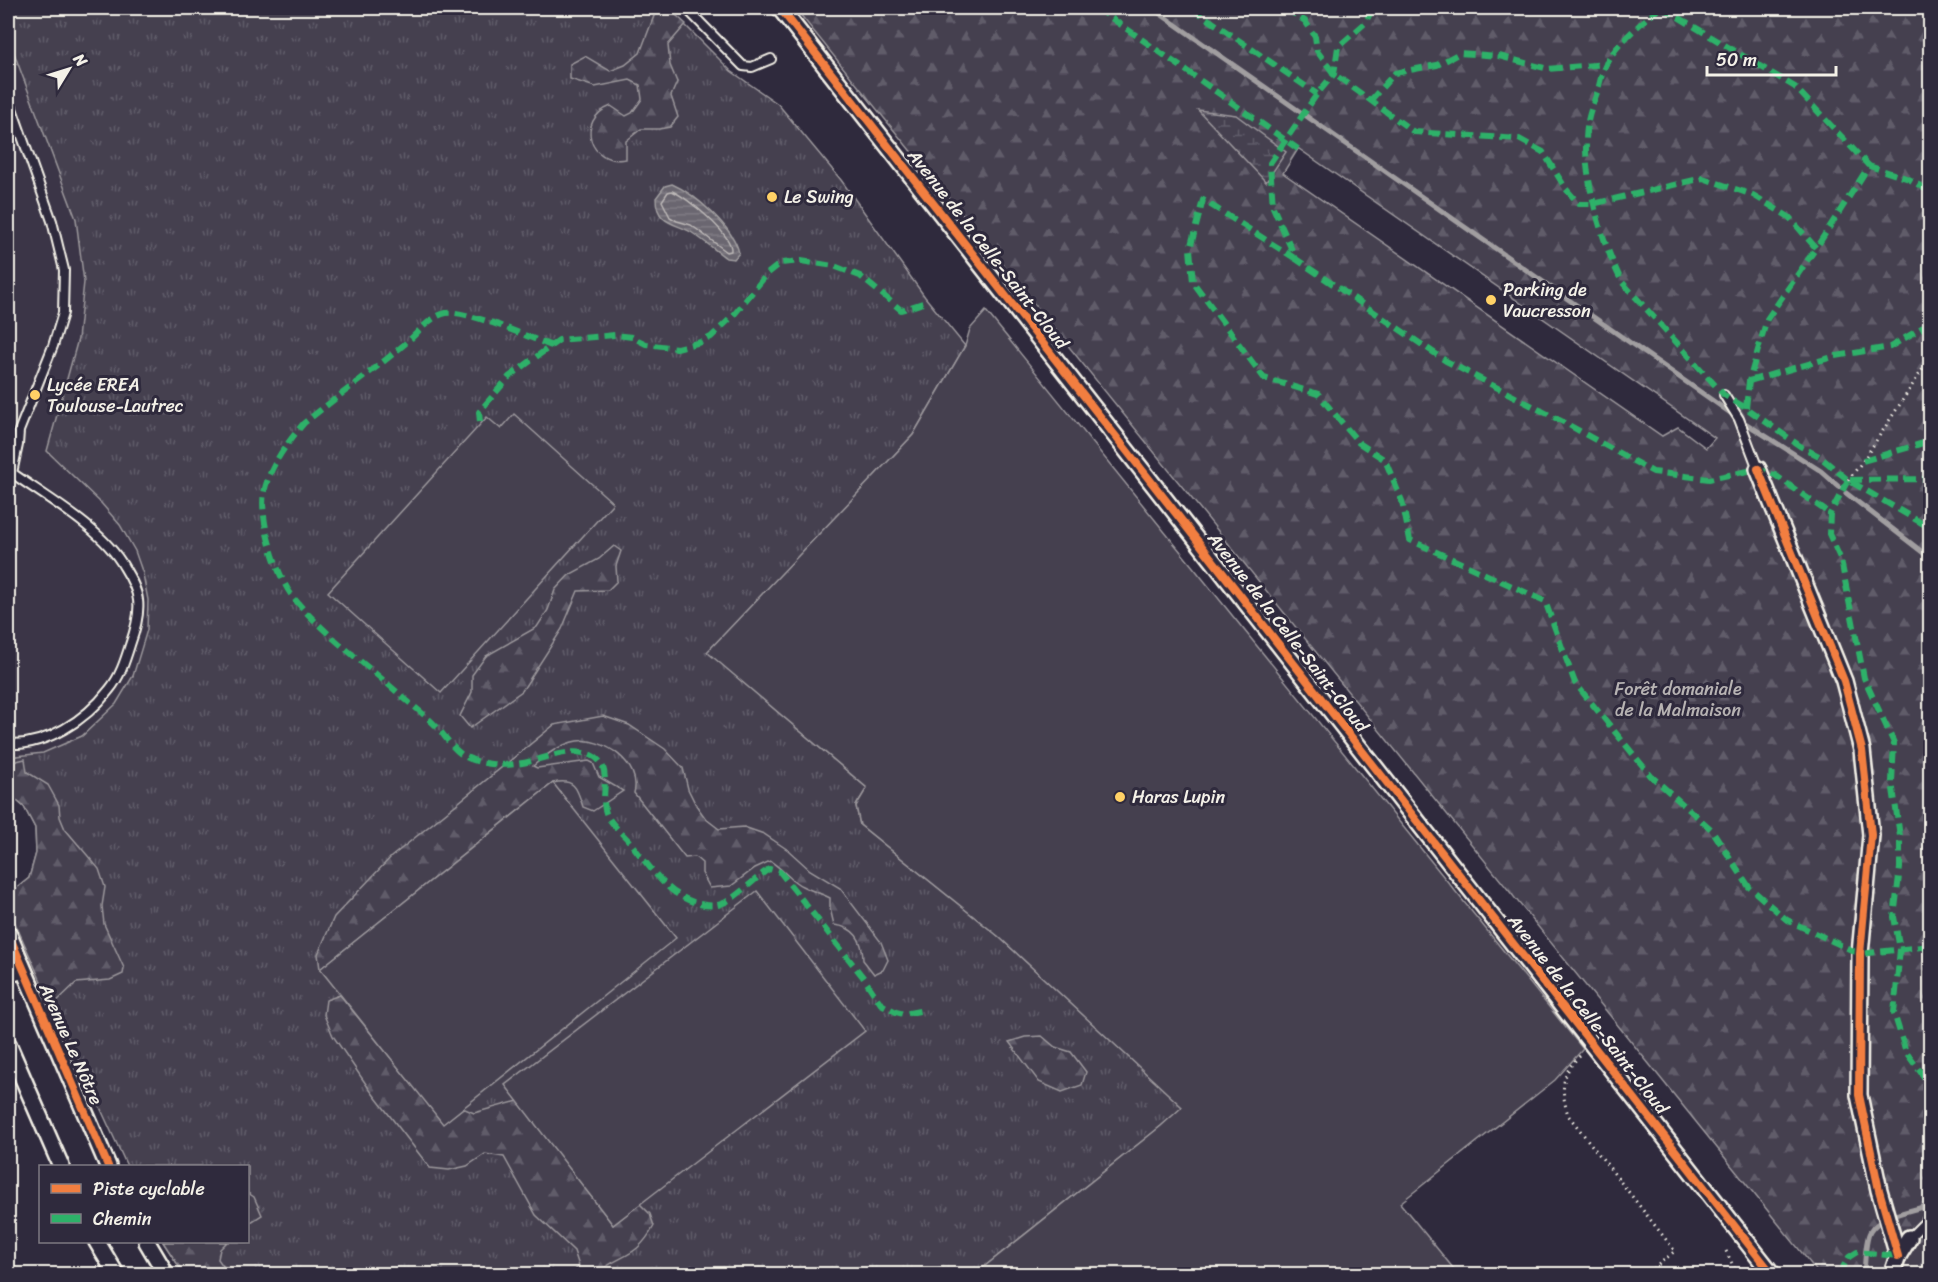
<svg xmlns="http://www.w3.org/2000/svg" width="1938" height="1282" viewBox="0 0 1938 1282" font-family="Sriracha,sans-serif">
  <defs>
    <pattern id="grass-tufts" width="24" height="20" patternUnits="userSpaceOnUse" patternTransform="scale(1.5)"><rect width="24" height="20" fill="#454050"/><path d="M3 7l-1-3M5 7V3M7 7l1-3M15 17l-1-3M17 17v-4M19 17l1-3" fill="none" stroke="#605c69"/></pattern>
    <pattern id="forest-firs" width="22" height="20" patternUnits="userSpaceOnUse" patternTransform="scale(1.5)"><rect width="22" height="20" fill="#454050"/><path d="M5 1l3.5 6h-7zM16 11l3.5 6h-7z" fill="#605c69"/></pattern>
    <pattern id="wetland-marsh" width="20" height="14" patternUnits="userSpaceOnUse" patternTransform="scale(1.5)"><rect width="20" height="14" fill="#454050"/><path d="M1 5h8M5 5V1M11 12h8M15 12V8" fill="none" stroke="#605c69"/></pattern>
    <pattern id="water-rules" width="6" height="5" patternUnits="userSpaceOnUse" patternTransform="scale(1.5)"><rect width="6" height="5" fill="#6a6670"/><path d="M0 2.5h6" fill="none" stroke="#807c84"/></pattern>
  </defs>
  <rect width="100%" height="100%" fill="#2f2a3d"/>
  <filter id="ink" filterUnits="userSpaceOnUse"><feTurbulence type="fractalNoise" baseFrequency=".0167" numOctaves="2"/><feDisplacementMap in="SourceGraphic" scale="12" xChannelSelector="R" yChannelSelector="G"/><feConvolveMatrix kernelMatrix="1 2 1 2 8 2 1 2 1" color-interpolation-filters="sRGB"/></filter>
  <g filter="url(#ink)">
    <path fill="#3b3647" d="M8,37L76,219L84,282L78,339L47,451L101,503L120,525L135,551L143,574L148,600L147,630L133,676L116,704L82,736L43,754L8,757Z"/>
    <path fill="url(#grass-tufts)" stroke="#9c989c" stroke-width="1.5" d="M8,8H668L731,71L778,104L841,180L925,297L965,346L913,435L708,652L867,788L856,806L860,825L998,936L1183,1107L1161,1126L975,1274H184L163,1242H248V1166H127L8,907V895L29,878L36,853L35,828L24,807L8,793V757L43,753L82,736L116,704L133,676L147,630L148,600L143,574L135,551L120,525L101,503L47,451L78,339L84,282L76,219L8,37Z"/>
    <g fill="url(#forest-firs)" stroke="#9c989c" stroke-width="1.5" fill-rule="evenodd">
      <path d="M657,8H668L686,24L668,45L670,65L677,82L671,96L678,117L670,127L659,129H641L626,141V159C589,166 575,120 611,106L626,116L632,113L642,99L640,85L630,80L595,87L570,79V64L585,56L610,71L625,65L640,53Z"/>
      <path d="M795,8H1930V1274H1819ZM1298,149H1299L1715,438L1706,448L1678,427L1662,436L1283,173Z"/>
      <path d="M614,546L621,551L616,566L617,581L608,590L578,591L562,629L522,691L470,728L460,716L472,692V675L486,656L537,627L548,610L555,590L569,575L599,559Z"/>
      <path d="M603,716L629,725L665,749L683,768L688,789L696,805L706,819L719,829L744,827L764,834L788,850L810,870L840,888L881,942L888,960L883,970L874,974L863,960C863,941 855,927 834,925L830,908V898C821,893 811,891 802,886C792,882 782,868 770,861L755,868L731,886L710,888L702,873V863L695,857L685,858L634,793C642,764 604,737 577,741C560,744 546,755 533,766L537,768L589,761L593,763L599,777L623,791L593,811L583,807C577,788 575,778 553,783L320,969L318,954L334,917L391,857L554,725Z"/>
      <path d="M25,759L27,772L48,785L59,805L60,817L65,829L99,869L105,887L102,906L104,924L124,968L123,974L110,980L76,983L52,1006L8,907V895L29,878L36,853L35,828L24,807L8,793V763Z"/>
      <path d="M340,995L443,1123L463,1108L474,1113L518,1101L613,1225L640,1204L650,1214L654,1226C636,1260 620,1253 596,1274H571L579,1266L574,1251L536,1215L504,1157L485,1154L467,1166L449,1170L430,1168L370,1090L333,1036L324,1015L326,1000Z"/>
      <path d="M1042,1036L1055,1047L1071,1052L1086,1072L1082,1085L1062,1092L1039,1082L1009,1042L1025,1037Z"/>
      <path d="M248,1193L254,1197L262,1215L248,1224Z"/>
      <path d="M163,1242H227L220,1249L218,1259L225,1269L238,1274H184Z"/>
    </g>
    <path fill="url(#wetland-marsh)" stroke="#9c989c" stroke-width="1.5" d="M1198,110L1236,115L1286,152L1266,182Z"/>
    <g fill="#454050" stroke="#9c989c" stroke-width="1.5">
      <path d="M986,311L1583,1049L1555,1080L1400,1203L1458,1274H975L1161,1126L1182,1107L998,936L860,825L856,806L867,788L707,652L913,435L965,346L970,329Z"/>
      <path d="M514,414L613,503L441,693L328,592L487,417L501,429Z"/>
      <path d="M553,783L676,938L443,1124L320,969Z"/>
      <path d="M757,891L865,1031L613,1225L505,1085Z"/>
    </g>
    <path fill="url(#water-rules)" stroke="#a19ea0" stroke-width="1.5" d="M672,184C695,194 734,228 739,253L734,259L726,258C714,249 703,240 691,232C675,223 656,224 656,198L665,186Z"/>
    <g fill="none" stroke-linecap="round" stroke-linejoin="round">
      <path stroke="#bdb9b8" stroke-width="1.5" d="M672,191C687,197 733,235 731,251L727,252L691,225L677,221L670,217L662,201L668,192Z"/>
      <g stroke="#a19ea0" stroke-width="5">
        <path d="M1152,8L1739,419L1821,471L1839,487"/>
        <path d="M1846,493L1930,558"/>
        <path d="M1864,1274C1865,1264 1865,1240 1870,1232C1878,1216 1914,1210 1930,1205"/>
      </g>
      <g stroke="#f4f1e8" stroke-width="12">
        <g id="lane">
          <path d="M686,8L743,66L752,67L771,59"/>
          <path d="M8,97L52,221L64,270L63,313L53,346L19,431L18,445L12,473C47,498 103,529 124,567C129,575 137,590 138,600C140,615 135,631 130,645C125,661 120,677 109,690C86,720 46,746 8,744"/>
          <path d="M1724,395L1739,419L1758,469"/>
          <path d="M8,979L24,973"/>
          <path d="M1909,1238L1930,1217"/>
        </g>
      </g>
      <g stroke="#f4f1e8" stroke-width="20">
        <g id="street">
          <path d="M780,8L1772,1274"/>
          <path d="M1758,469L1844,681L1862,750L1871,835L1860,954L1859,1095L1879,1190L1898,1256"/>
          <path d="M8,933L108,1166"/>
          <path d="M8,1044L61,1166"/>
          <path d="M97,1242L116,1274"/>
          <path d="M147,1242L166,1274"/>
          <path d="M1892,1274L1898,1256L1909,1238"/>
        </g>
      </g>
      <g stroke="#f4f1e8" stroke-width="3" stroke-dasharray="1.5 4.5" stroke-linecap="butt">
        <path d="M1848,480L1863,461L1930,358"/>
        <path d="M1580,1056C1560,1073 1561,1092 1568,1115L1675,1251L1647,1274"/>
        <path d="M1726,1251L1737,1274"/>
      </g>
      <use href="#lane" stroke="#2f2a3d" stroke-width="8"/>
      <use href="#street" stroke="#2f2a3d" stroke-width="15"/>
      <g stroke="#2db169" stroke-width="6" stroke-dasharray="12 6" stroke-linecap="butt">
        <path d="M1097,8L1298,149"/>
        <path d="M1192,8L1317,94"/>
        <path d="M1286,8L1305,21L1315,36L1317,51L1334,74L1414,132L1519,139L1543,152L1566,189L1579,204H1593L1703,178L1753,195L1789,217L1816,248L1869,166L1909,179L1930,192"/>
        <path d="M1373,8L1365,23L1338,47L1334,74L1317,94L1270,163L1273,207L1296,259L1446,361L1567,424L1653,472L1709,479L1758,469L1775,475L1830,514"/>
        <path d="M1660,8C1642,22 1617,43 1606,64C1602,72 1600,82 1598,90C1594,101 1590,111 1588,121C1579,167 1601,241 1622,282L1724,395L1746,408L1800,446L1819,456L1848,480L1930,528"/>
        <path d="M1663,8L1795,87L1869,166"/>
        <path d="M1370,101L1395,73L1437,65L1460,53L1499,56L1548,69L1606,64"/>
        <path d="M1296,259L1203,200L1190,249L1193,282L1264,378L1318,394L1359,443L1385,460L1402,501L1410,540L1545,601L1575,683L1651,776L1712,830L1749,887L1787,920L1860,954L1930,946"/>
        <path d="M552,346C531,338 465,309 446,313C429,317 418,333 406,343C373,371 338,396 304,423C287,443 269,467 264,493C259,519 277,577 293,597C320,631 364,663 397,692C409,703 423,713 435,725C445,735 452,750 466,757C480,764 500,766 515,764C539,762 567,746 591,755C615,765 599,795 606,813C610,823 622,833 629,841C641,856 653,873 667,886C679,898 705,910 721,904C736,899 755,878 769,869L780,872L863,977L881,1004L896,1012L904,1014L925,1010"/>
        <path d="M1749,381L1836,356L1890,347L1930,323"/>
        <path d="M1746,408L1749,381L1767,319L1816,248"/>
        <path d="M480,422L479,412L509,377L559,340L615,335L632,337L646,344L677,348L701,342L711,337L733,316L767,274L781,263L801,261L834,266L860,276L901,310L923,303"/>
        <path d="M1863,461L1930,441"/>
        <path d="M1848,480L1830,514L1829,534L1841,560L1864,678L1894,743L1892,782L1900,836V868L1894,917L1900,949L1894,1013L1906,1052L1927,1081L1930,1082"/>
        <path d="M1850,480L1930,479"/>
        <path d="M1839,1274L1849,1257L1857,1252L1898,1256"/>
      </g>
      <g stroke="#2f2a3d" stroke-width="11">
        <g id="cycleway">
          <path d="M780,8L1772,1274"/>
          <path d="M1758,469L1844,681L1862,750L1871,835L1860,954L1859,1095L1879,1190L1898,1256"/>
          <path d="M8,933L108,1166"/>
        </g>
      </g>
      <use href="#cycleway" stroke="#f27e40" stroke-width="8"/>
    </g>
  </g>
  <g fill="#ffd166" stroke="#2f2a3d" stroke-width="2">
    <circle cx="772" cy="197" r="6"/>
    <circle cx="1491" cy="300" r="6"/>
    <circle cx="35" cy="395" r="6"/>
    <circle cx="1120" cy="797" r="6"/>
  </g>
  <g text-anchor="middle" stroke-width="6" stroke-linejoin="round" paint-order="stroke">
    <g font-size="18" fill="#f4f1e8" stroke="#2f2a3d" text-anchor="start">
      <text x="784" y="203">Le Swing</text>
      <text x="1503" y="296">Parking de<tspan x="1503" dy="21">Vaucresson</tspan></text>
      <text x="47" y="391">Lycée EREA<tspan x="47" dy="21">Toulouse-Lautrec</tspan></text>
      <text x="1132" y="803">Haras Lupin</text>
    </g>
    <g font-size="18" fill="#f4f1e8" stroke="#2f2a3d">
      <text transform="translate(988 249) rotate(52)" y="6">Avenue de la Celle-Saint-Cloud</text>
      <text transform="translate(1288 632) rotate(52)" y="6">Avenue de la Celle-Saint-Cloud</text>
      <text transform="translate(1588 1014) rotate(52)" y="6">Avenue de la Celle-Saint-Cloud</text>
      <text transform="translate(71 1044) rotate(66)" y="6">Avenue Le Nôtre</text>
    </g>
    <g font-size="18" fill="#b7b3b3" stroke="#2f2a3d">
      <text x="1678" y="695">Forêt domaniale<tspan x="1678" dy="21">de la Malmaison</tspan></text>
    </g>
  </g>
  <rect width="1938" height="1282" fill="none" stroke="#2f2a3d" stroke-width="30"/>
  <rect x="15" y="15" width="1908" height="1252" fill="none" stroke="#f4f1e8" stroke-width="2" filter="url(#ink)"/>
  <rect x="39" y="1165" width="210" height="78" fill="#2f2a3d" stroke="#7e7a81" stroke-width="1.5"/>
  <rect x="51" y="1184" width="30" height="9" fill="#f27e40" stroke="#7e7a81" stroke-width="1.5"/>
  <text x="93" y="1195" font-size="18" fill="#f4f1e8">Piste cyclable</text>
  <rect x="51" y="1214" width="30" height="9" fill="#2db169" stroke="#7e7a81" stroke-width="1.5"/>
  <text x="93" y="1225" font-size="18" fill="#f4f1e8">Chemin</text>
  <g transform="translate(69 69) rotate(52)" stroke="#2f2a3d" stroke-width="4.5" paint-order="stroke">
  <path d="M0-4.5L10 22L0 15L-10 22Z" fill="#f4f1e8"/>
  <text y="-9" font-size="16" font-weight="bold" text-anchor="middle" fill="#f4f1e8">N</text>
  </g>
  <path d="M1707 66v9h129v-9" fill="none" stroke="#f4f1e8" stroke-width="3"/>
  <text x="1716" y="66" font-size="18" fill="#f4f1e8" stroke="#2f2a3d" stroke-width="4.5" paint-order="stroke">50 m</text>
</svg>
